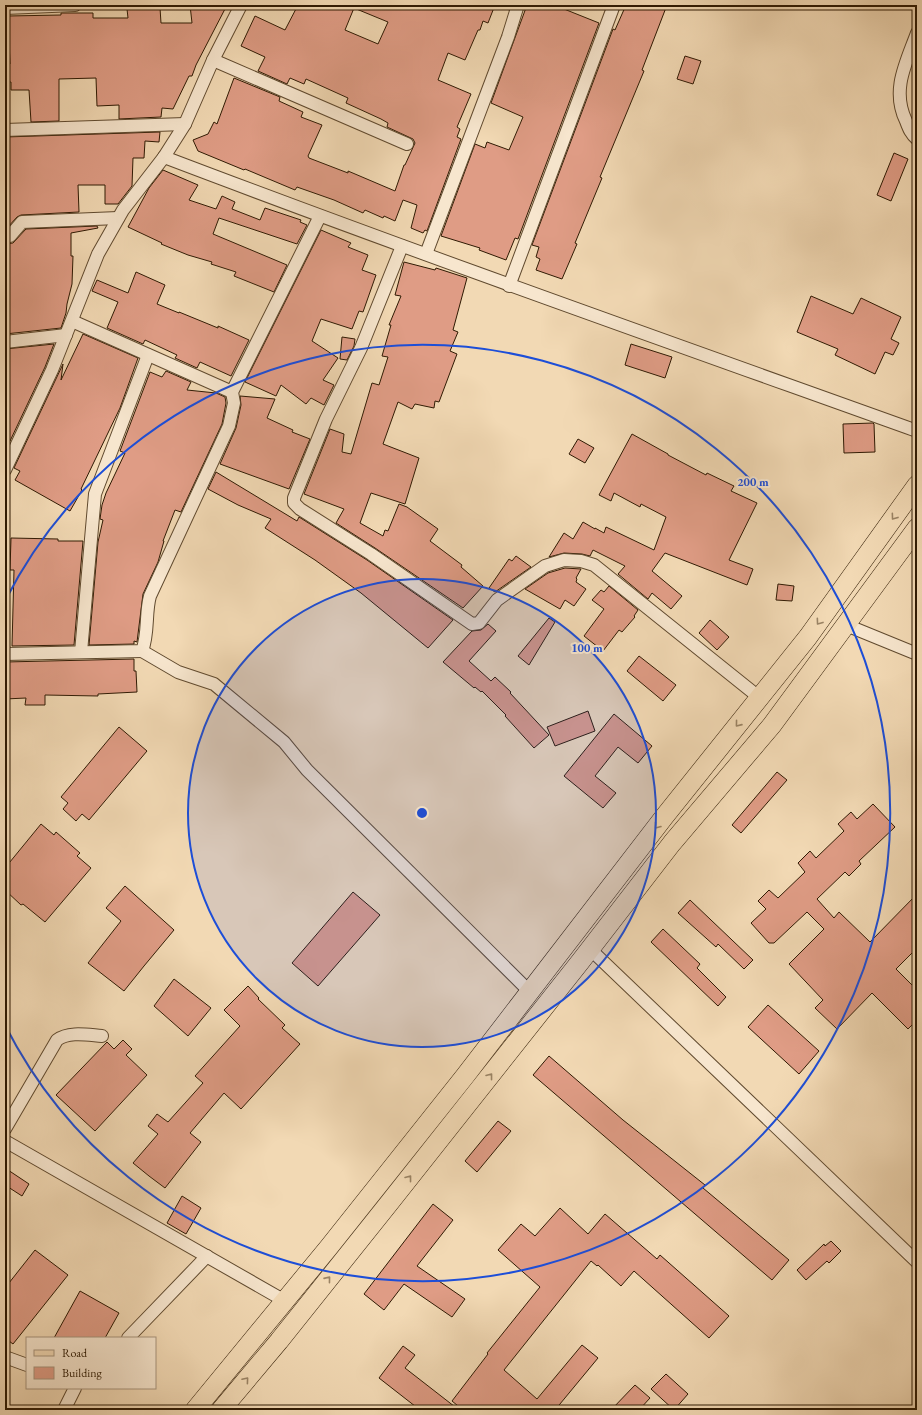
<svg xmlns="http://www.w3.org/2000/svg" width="922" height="1415" viewBox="0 0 922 1415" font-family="'EB Garamond',serif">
  <rect width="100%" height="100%" fill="#f2d9b4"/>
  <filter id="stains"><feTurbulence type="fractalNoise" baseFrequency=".005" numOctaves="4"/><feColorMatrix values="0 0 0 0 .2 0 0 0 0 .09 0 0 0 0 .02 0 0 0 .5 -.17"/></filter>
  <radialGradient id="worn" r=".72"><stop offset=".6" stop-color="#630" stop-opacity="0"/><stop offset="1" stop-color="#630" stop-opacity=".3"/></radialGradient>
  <g fill="#df9c85" stroke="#2f1a03" fill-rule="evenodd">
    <path d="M190,5L226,7L196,65L192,76H189L173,109L162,108L161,117L119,119V105L97,106L96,78L59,79V121L31,122L29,90H11V82H5V64H10L8,16L61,15V13H93V18H128L127,9L160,8L161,23H192Z"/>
    <path d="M298,5H495L488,23L483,21L480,30H478L465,60L448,53L438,80L471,94L457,127L460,129L457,137L461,139L427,231L425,230L423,233L411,228L417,205L403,200L395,221L384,216L383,218L365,210L363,213L334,200L297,187L295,190L245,169L244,170L198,151L193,140L208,134L214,122L217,124L234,78L280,97L279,101L303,112L301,117L322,125L308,156L309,158L348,173V171L395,191L404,165H405L415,143L413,139L387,127L388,123L381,119L346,103L348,98L306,79L304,84L290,78L287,84L258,71L265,57L241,46L255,16L285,30ZM354,8L388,22L378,44L345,30Z"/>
    <path d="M527,5H566L564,9L599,23L518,239L515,238L506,260L479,250L480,248L441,236L475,144L485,148L487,142L509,150L523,117L491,103Z"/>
    <path d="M626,5H667L642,70L644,71L600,177L602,178L575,243L577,244L562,279L536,270L540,259L536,257L539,247L532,245L613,29L615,30Z"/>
    <path d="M685,56L701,61L693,84L677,79Z"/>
    <path d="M160,132L159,142L145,141L144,158H133L132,186L118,204H105V185H78L79,212L21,215L17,217L7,228H5V137Z"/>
    <path d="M894,153L908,159L891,201L877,195Z"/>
    <path d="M163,170L198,185L189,200L216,209L222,196L235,202L232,209L260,220L265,208L301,220L300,222L307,225L297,244L219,218L213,234L287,265L274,292L234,276L236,272L211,264L212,262L188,255L161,244L162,243L128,227L149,188Z"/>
    <path d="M97,226L98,228L71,233V256H73L72,284L67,304L66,313L61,328L5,334V244L13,243L26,229Z"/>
    <path d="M321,230L351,243L348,247L368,255L362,270L376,275L363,312L359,311L352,329L321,319L312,341L338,358L323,380L334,385L324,405L311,398L306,404L281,385L276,396L245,382Z"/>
    <path d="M404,262L435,270L436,268L467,278L453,330L458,332L450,351L457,354L439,402L435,401L434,408L415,404L412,409L398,402L383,444L419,458L405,504L371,493L360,523L383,536L385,530L388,531L399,504L407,507L438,529L430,541L462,565L461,567L483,586L463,608L375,548L336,523L344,509L304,494L330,429L344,434L342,452L351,454L372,383L379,385L388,357L382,356L391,325H389L401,296L395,295Z"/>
    <path d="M136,272L165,285L157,304L179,313V312L218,328V326L249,340L231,376L200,362L197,368L175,358L177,355L145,340L143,344L107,328L118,302L92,291L97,280L128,293Z"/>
    <path d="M811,296L853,314L861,298L901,317L891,339L899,343L893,355L885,352L875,374L835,355L838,349L797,332Z"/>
    <path d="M83,334L138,358L120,408L81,489L82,490L70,511L15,480L20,471L14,468L63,364L61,380Z"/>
    <path d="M342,337L355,339L354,346L347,360L340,359Z"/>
    <path d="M54,344L45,367L10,441L5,439V349Z"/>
    <path d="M631,344L672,357L665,378L625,365Z"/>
    <path d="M166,371L191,382L187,390L216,393L225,397L226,403L222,424L181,512L175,510L163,541H164L158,562L143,594L137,642L134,641V644L89,645L98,542L103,520L100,519L102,505L106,493L125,453L120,451L150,372L162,377Z"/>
    <path d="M240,396L275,399L267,418L293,430L292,432L310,439L289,489L220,464L236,428L241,405Z"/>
    <path d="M873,423L874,424L875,452L844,453L843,424Z"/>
    <path d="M632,434L668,454V455L706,475L707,473L734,486L731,491L757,503L729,560L753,569L747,585L665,553L652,571L682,596L671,609L652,593L648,599L618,574L625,566L593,550L590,556L582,554L564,553L549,557L564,533L573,539L583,522L595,529V528L604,533L606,527L654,550L666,517L641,504L640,507L614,493L611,501L599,495Z"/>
    <path d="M578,439L594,448L585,463L569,454Z"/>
    <path d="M216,472L297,521L299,517L367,560L453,620L428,648L361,593L315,560L265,528L271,519L238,505L208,489Z"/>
    <path d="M11,538L58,539V541H83L74,645L12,646L14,570H10Z"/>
    <path d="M516,556L531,567L495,592L489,588L509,559L512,561Z"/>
    <path d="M565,568L581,569L576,578L577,579L576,582L586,589L574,606L565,600L560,609L525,589L548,573Z"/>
    <path d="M778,584L794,586L792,601L776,600Z"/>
    <path d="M609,586L638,610L634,616L635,617L622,632L619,630L603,651L584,636L604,609L592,600L601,590L604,592Z"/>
    <path d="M549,618L555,622L529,665L518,656Z"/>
    <path d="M710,620L729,637L717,650L699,633Z"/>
    <path d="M488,624L496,631L469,661L491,681L495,677L511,692L510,693L549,735L534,748L505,716L506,715L482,691L481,692L475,687L474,688L443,662L472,631L481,630Z"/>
    <path d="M639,656L676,685L663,701L627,671Z"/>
    <path d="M134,659V671H136L137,692L98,694V696L45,695V705H25L26,698L5,699V662Z"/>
    <path d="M588,711L595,731L555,746L547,727Z"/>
    <path d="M614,714L652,746L638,763L618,747L595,776L616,793L603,808L564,776Z"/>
    <path d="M119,727L147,751L89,820L82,814L76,821L63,809L68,803L61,797Z"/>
    <path d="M777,772L787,780L741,833L732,825Z"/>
    <path d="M873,804L895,827L859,861L861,864L849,876L845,872L817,899L834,918L839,912L870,942L917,894V948L896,969L917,990V1020L908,1029L872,993L837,1029L815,1008L823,1000L789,964L824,929L807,912L774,943H769L751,923L766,909L758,901L769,890L778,898L805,872L798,863L810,851L816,858L844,831L838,824L851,812L857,819Z"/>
    <path d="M41,824L54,835L56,832L80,853L77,856L91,868L45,922L23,904L21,905L5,890V868Z"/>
    <path d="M125,886L174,930L144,966L124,991L88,963L121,921L106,908Z"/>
    <path d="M353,892L380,915L318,986L292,963Z"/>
    <path d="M690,900L753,960L744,969L718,944L716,947L678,913Z"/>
    <path d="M663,929L700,964L697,968L726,997L718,1006L651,942Z"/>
    <path d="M174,979L211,1008L188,1036L154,1006Z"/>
    <path d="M248,986L259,998L258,999L285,1025L282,1028L300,1044L241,1109L224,1093L190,1133L201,1142L165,1188L149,1176L133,1163L158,1134L148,1126L157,1114L168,1122L203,1083L195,1076L240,1026L224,1010Z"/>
    <path d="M768,1005L819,1051L799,1074L748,1027Z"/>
    <path d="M123,1040L132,1049L126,1055L147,1075L95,1131L56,1095L107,1042L114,1049Z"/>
    <path d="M549,1056L623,1120L705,1185L703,1188L789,1260L772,1280L533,1075Z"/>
    <path d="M498,1121L511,1131L477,1172L465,1161Z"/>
    <path d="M5,1168L29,1184L22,1196L5,1185Z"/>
    <path d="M182,1196L201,1208L186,1234L167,1223Z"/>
    <path d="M433,1204L453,1220L417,1266L465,1299L452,1317L404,1284L384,1310L364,1294Z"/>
    <path d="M560,1208L588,1234L605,1214L657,1259L660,1255L729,1316L709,1338L634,1271L621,1286L598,1265L597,1266L591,1261L504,1370L537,1399L582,1345L598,1358L555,1410H463L452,1401L488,1354L487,1353L540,1287L498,1250L521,1224L535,1236Z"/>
    <path d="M831,1241L841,1251L829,1263L827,1261L806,1280L797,1270L824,1244L825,1246Z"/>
    <path d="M35,1250L68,1275L13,1344L5,1338V1288Z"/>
    <path d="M80,1291L119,1313L105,1338H54Z"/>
    <path d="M403,1346L415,1355L405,1368L459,1410H420L379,1378Z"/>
    <path d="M666,1374L688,1394L674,1410L651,1389Z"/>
    <path d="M635,1385L650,1398L639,1410H611Z"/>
  </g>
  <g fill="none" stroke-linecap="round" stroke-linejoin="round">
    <g stroke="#604a2f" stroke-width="14">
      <g id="minor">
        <path d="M5,8L75,5"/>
        <path d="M917,33C906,63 891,90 906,121C909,129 911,134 917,139"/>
        <path d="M213,60L407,144"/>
        <path d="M5,130L185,124"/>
        <path d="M164,157C414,252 666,341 917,431"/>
        <path d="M5,236H10L22,222L118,218"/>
        <path d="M402,246L361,348L326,419L294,498V503L300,509L371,554L472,624L479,623L497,600L545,566L564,560L581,561L594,565L760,698"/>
        <path d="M426,254L508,37L517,8L513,5"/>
        <path d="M509,286L614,5"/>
        <path d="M72,321L232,392"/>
        <path d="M5,342L66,335"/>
        <path d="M5,470L52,370L98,254L123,210L164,157L185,124L213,60L241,5"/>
        <path d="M846,625L917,654"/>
        <path d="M142,651L178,672L214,684L284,742L307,770L529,991"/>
        <path d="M81,652L95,494L148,355"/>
        <path d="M5,654L142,651C149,633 145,614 150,596L229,426L234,403L232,392L320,216"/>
        <path d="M590,949L917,1262"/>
        <path d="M5,1129L57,1040C69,1031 88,1035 102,1036"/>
        <path d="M5,1141L285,1301"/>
        <path d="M128,1338L207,1256"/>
        <path d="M5,1357L27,1365"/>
        <path d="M64,1410L75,1388"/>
      </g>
    </g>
    <g stroke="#2f1a03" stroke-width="20">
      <g id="primary">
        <path d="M195,1410L329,1247L465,1076L664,817L808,637L917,485"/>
        <path d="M221,1410L279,1341L390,1202L580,962L672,843L772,725L917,528"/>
      </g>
    </g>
    <use href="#minor" stroke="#f7e6ce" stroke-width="12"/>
    <use href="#primary" stroke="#f2d9b4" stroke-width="19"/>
  </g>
  <defs><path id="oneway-chevron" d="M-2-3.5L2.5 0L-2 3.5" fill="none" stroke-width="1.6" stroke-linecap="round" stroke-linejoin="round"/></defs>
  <g stroke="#9a8364">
    <use href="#oneway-chevron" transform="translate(894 517) rotate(126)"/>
    <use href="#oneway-chevron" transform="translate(819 622) rotate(126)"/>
    <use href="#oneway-chevron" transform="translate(738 724) rotate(129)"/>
    <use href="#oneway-chevron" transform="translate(657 826) rotate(128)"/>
    <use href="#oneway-chevron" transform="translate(490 1076) rotate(-52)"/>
    <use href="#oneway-chevron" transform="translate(409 1178) rotate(-52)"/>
    <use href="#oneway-chevron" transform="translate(328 1279) rotate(-51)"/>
    <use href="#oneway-chevron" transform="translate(246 1380) rotate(-50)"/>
  </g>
  <circle cx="422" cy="813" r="234" fill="#1d4ed8" fill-opacity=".12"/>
  <g fill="none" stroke="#1d4ed8" stroke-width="2">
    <circle cx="422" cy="813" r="234"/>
    <path d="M5 601A468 468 0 1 1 5 1025"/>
  </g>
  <circle cx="422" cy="813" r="6" fill="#1d4ed8" stroke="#f7e6ce" stroke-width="2"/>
  <g font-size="12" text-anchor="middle" font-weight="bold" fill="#1d4ed8" stroke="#f7e6ce" stroke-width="4" stroke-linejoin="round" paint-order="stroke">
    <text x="753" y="486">200 m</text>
    <text x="587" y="652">100 m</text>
  </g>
  <rect width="922" height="1415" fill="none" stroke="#f2d9b4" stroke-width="20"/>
  <rect x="6" y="6" width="910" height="1403" fill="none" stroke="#2f1a03" stroke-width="2"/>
  <rect x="10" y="10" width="902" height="1395" fill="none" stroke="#2f1a03"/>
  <rect x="26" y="1337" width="130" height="52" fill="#f7e6ce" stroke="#a7947d"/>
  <rect x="34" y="1350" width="20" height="6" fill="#f2d9b4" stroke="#a7947d"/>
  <text x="62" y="1357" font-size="12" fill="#2f1a03">Road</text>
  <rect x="34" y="1367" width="20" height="12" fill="#df9c85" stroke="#a7947d"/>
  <text x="62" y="1377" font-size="12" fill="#2f1a03">Building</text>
  <rect width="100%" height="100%" filter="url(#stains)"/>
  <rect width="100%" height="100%" fill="url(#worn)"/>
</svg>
